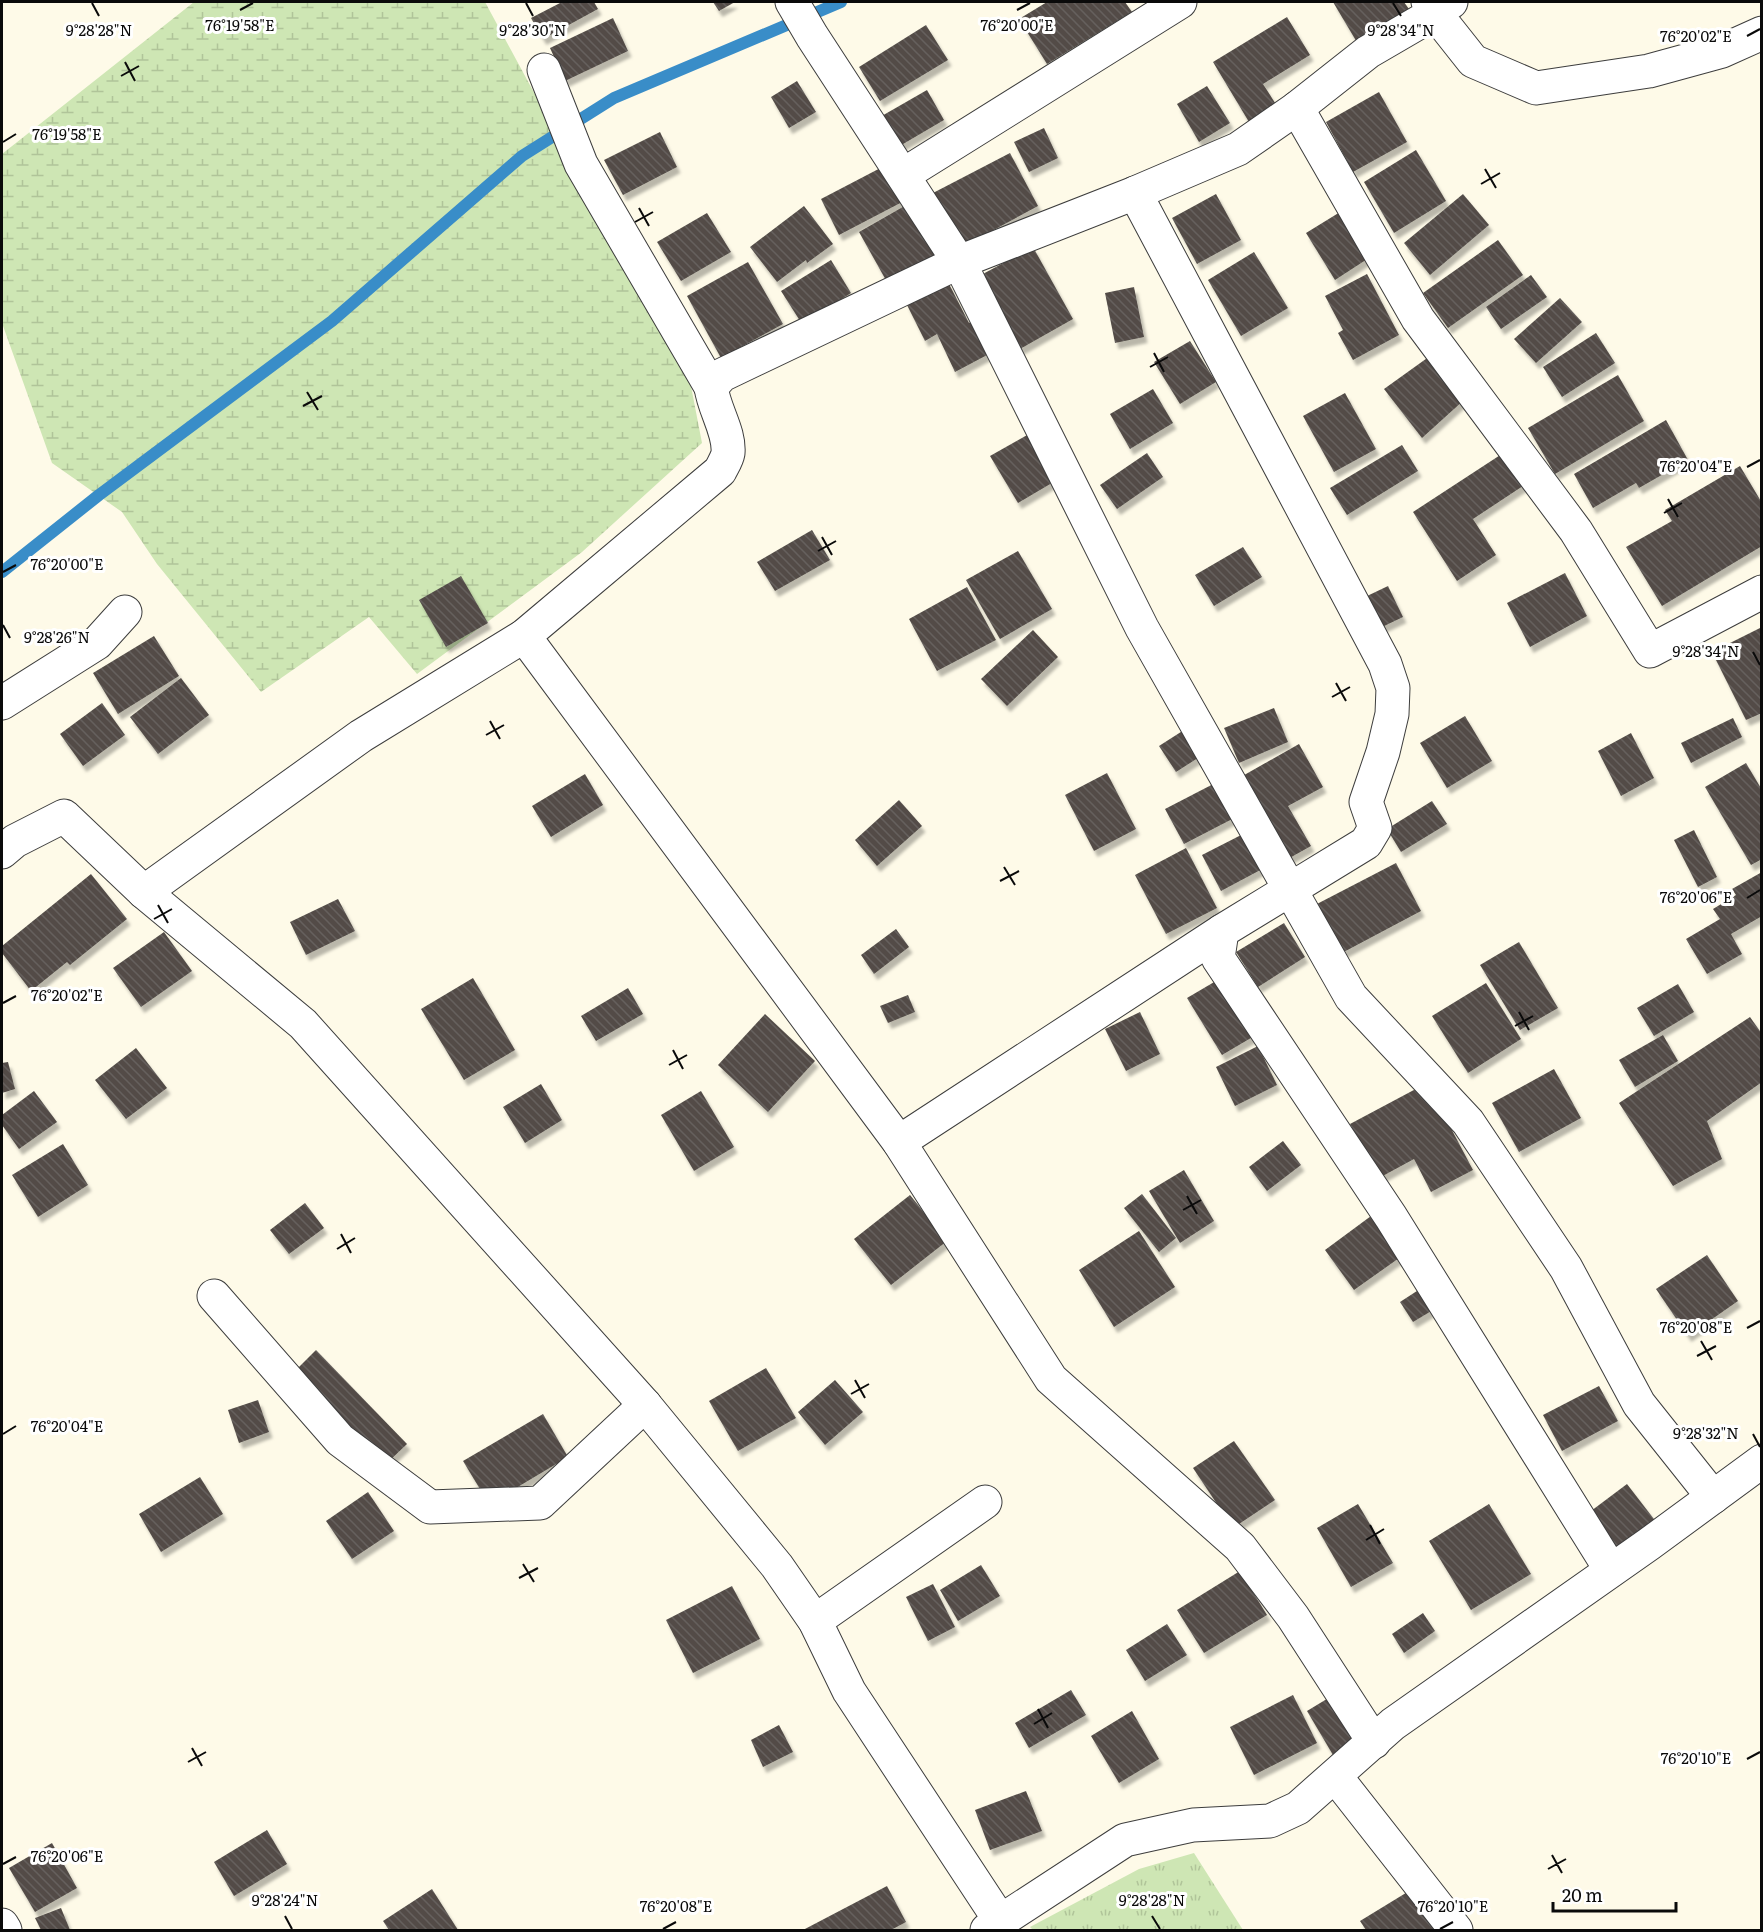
<svg xmlns="http://www.w3.org/2000/svg" width="1763" height="1932" viewBox="0 0 1763 1932" font-family="Literata,serif">
  <defs>
    <pattern id="wetland-marsh" width="20" height="14" patternUnits="userSpaceOnUse" patternTransform="scale(1.5)"><rect width="20" height="14" fill="#cee6b4"/><path d="M1 5h8M5 5V1M11 12h8M15 12V8" fill="none" stroke="#b0c499"/></pattern>
    <pattern id="park-tufts" width="24" height="20" patternUnits="userSpaceOnUse" patternTransform="scale(1.5)"><rect width="24" height="20" fill="#cee6b4"/><path d="M3 7l-1-3M5 7V3M7 7l1-3M15 17l-1-3M17 17v-4M19 17l1-3" fill="none" stroke="#b0c499"/></pattern>
    <pattern id="building-back-hatch" width="6" height="6" patternUnits="userSpaceOnUse" patternTransform="scale(1.5)"><rect width="6" height="6" fill="#524c47"/><path d="M-1 5l2 2M0 0l6 6M5-1l2 2" fill="none" stroke="#66615d"/></pattern>
    <filter id="shadow"><feDropShadow dx="3.5" dy="6" stdDeviation="1.5" flood-color="#0004"/></filter>
  </defs>
  <rect width="100%" height="100%" fill="#fefae8"/>
  <path fill="url(#wetland-marsh)" d="M194,2H485L690,381L702,443L582,552L417,674L369,617L261,692L157,564L122,512L52,463L2,323V154Z"/>
  <path fill="url(#park-tufts)" d="M1194,1853L1243,1930H1033L1030,1927L1139,1869Z"/>
  <g fill="none" stroke-linecap="round" stroke-linejoin="round">
    <path stroke="#398dc8" stroke-width="12" d="M2,572L99,495L332,321L522,156L614,98L841,2"/>
  </g>
  <g fill="url(#building-back-hatch)" filter="url(#shadow)">
    <path d="M562,2H594L598,9L543,39L531,18Z"/>
    <path d="M713,2H735L719,11Z"/>
    <path d="M1047,2H1125L1132,12L1047,64L1019,19Z"/>
    <path d="M1333,2H1404L1411,12L1358,44Z"/>
    <path d="M1287,17L1310,55L1263,84L1277,106L1249,122L1213,62Z"/>
    <path d="M613,18L628,51L565,81L550,48Z"/>
    <path d="M926,25L948,60L880,101L859,67Z"/>
    <path d="M797,81L816,112L789,128L771,97Z"/>
    <path d="M1207,86L1230,123L1199,142L1177,104Z"/>
    <path d="M927,90L944,120L898,147L880,117Z"/>
    <path d="M1379,92L1407,142L1353,172L1326,122Z"/>
    <path d="M1044,128L1058,158L1029,172L1014,142Z"/>
    <path d="M660,132L677,167L623,195L604,160Z"/>
    <path d="M1416,150L1446,201L1394,233L1364,182Z"/>
    <path d="M1010,153L1038,206L962,247L933,193Z"/>
    <path d="M890,163L908,199L839,235L821,199Z"/>
    <path d="M1216,194L1241,240L1197,264L1172,218Z"/>
    <path d="M1463,194L1489,225L1430,275L1404,243Z"/>
    <path d="M915,200L944,250L887,282L859,232Z"/>
    <path d="M804,206L833,244L807,263L806,260L777,282L750,247Z"/>
    <path d="M1345,209L1375,254L1335,280L1306,233Z"/>
    <path d="M707,213L731,252L681,281L657,242Z"/>
    <path d="M1498,240L1523,275L1448,328L1423,293Z"/>
    <path d="M1033,247L1073,319L1020,349L981,275Z"/>
    <path d="M1254,252L1288,308L1241,336L1208,280Z"/>
    <path d="M831,260L851,293L802,324L781,291Z"/>
    <path d="M748,262L783,324L721,358L687,296Z"/>
    <path d="M1367,274L1399,335L1353,360L1338,333L1343,330L1325,296Z"/>
    <path d="M1531,275L1547,297L1501,329L1486,307Z"/>
    <path d="M948,282L969,323L972,321L989,354L955,372L937,334L925,341L906,303Z"/>
    <path d="M1134,287L1144,337L1115,343L1105,293Z"/>
    <path d="M1560,298L1582,322L1536,363L1514,339Z"/>
    <path d="M1596,333L1615,363L1562,397L1543,367Z"/>
    <path d="M1190,341L1216,382L1180,404L1154,362Z"/>
    <path d="M1430,356L1464,400L1422,438L1384,389Z"/>
    <path d="M1618,375L1644,421L1555,474L1528,428Z"/>
    <path d="M1153,389L1173,423L1130,449L1110,414Z"/>
    <path d="M1345,393L1376,449L1334,472L1303,416Z"/>
    <path d="M1666,420L1688,460L1639,488L1636,483L1593,508L1574,474Z"/>
    <path d="M1029,434L1057,480L1018,503L990,456Z"/>
    <path d="M1402,445L1418,471L1347,515L1330,488Z"/>
    <path d="M1511,448L1532,480L1473,519L1496,555L1457,581L1413,512Z"/>
    <path d="M1147,453L1163,477L1117,509L1100,485Z"/>
    <path d="M1740,466L1762,503V546L1662,606L1626,547L1672,521L1665,510Z"/>
    <path d="M812,530L830,560L775,591L757,562Z"/>
    <path d="M1243,547L1262,577L1214,606L1195,575Z"/>
    <path d="M1018,551L1052,609L1000,639L966,580Z"/>
    <path d="M1565,573L1587,616L1530,647L1507,603Z"/>
    <path d="M461,576L488,623L446,647L419,600Z"/>
    <path d="M1388,586L1403,617L1380,628L1365,597Z"/>
    <path d="M967,587L996,640L937,671L909,619Z"/>
    <path d="M1762,627V713L1746,720L1712,652Z"/>
    <path d="M1033,630L1058,657L1007,706L981,679Z"/>
    <path d="M154,636L179,676L118,714L93,673Z"/>
    <path d="M181,678L209,715L158,754L130,717Z"/>
    <path d="M102,703L125,735L83,766L60,734Z"/>
    <path d="M1274,708L1288,742L1239,763L1224,728Z"/>
    <path d="M1465,716L1492,761L1447,788L1420,743Z"/>
    <path d="M1733,718L1742,737L1691,763L1681,743Z"/>
    <path d="M1184,730L1201,756L1176,772L1159,746Z"/>
    <path d="M1631,733L1654,778L1621,796L1598,751Z"/>
    <path d="M1299,744L1323,787L1288,806L1311,846L1286,860L1239,778Z"/>
    <path d="M1746,763L1762,790V859L1751,865L1705,787Z"/>
    <path d="M1107,773L1136,829L1094,851L1065,795Z"/>
    <path d="M585,774L603,805L551,837L532,806Z"/>
    <path d="M1221,780L1240,815L1184,844L1165,809Z"/>
    <path d="M899,800L922,826L877,866L855,840Z"/>
    <path d="M1432,801L1447,824L1401,852L1387,829Z"/>
    <path d="M1694,830L1717,877L1698,887L1674,840Z"/>
    <path d="M1247,832L1266,867L1221,891L1202,855Z"/>
    <path d="M1186,848L1217,908L1166,934L1135,875Z"/>
    <path d="M1396,863L1421,911L1340,954L1315,905Z"/>
    <path d="M1762,872V916L1731,934L1742,954L1707,974L1686,939L1720,919L1713,909L1736,895L1732,889Z"/>
    <path d="M91,874L127,919L70,965L67,962L31,991L2,953V946Z"/>
    <path d="M338,899L355,931L306,955L290,922Z"/>
    <path d="M1284,923L1305,957L1258,987L1236,952Z"/>
    <path d="M896,929L909,947L874,974L861,955Z"/>
    <path d="M164,932L192,971L141,1007L113,968Z"/>
    <path d="M1519,942L1558,1008L1520,1030L1480,965Z"/>
    <path d="M473,978L515,1050L464,1080L421,1009Z"/>
    <path d="M1221,978L1256,1035L1222,1055L1187,998Z"/>
    <path d="M1486,983L1521,1039L1468,1073L1432,1016Z"/>
    <path d="M1678,984L1694,1012L1654,1036L1637,1008Z"/>
    <path d="M628,988L643,1014L596,1041L581,1016Z"/>
    <path d="M908,995L915,1012L888,1023L880,1006Z"/>
    <path d="M1140,1012L1160,1054L1126,1071L1105,1029Z"/>
    <path d="M765,1014L815,1061L768,1112L718,1065Z"/>
    <path d="M1750,1017L1762,1034V1082L1707,1121L1722,1159L1673,1186L1619,1103Z"/>
    <path d="M1663,1035L1678,1061L1635,1087L1619,1060Z"/>
    <path d="M1258,1046L1277,1085L1235,1106L1216,1067Z"/>
    <path d="M136,1048L167,1088L126,1119L95,1080Z"/>
    <path d="M8,1062L15,1089L2,1093V1063Z"/>
    <path d="M1554,1069L1581,1118L1519,1152L1492,1103Z"/>
    <path d="M1427,1083L1473,1170L1431,1192L1414,1159L1379,1178L1350,1124Z"/>
    <path d="M541,1084L562,1120L525,1143L503,1107Z"/>
    <path d="M34,1091L57,1122L19,1149L2,1125V1115Z"/>
    <path d="M701,1091L734,1147L694,1171L661,1115Z"/>
    <path d="M1283,1141L1301,1165L1267,1191L1249,1167Z"/>
    <path d="M63,1144L88,1185L38,1217L12,1175Z"/>
    <path d="M1184,1170L1214,1221L1180,1243L1149,1191Z"/>
    <path d="M1142,1194L1176,1238L1159,1252L1124,1208Z"/>
    <path d="M910,1195L947,1241L891,1285L854,1239Z"/>
    <path d="M305,1203L324,1228L289,1254L270,1230Z"/>
    <path d="M1371,1216L1402,1256L1354,1290L1325,1250Z"/>
    <path d="M1139,1231L1175,1287L1114,1327L1079,1270Z"/>
    <path d="M1707,1255L1738,1301L1688,1336L1656,1289Z"/>
    <path d="M1420,1289L1433,1310L1413,1322L1400,1302Z"/>
    <path d="M316,1350L407,1444L384,1466L293,1373Z"/>
    <path d="M766,1368L796,1418L738,1451L709,1401Z"/>
    <path d="M835,1380L863,1412L825,1445L798,1412Z"/>
    <path d="M1599,1386L1618,1421L1562,1451L1543,1415Z"/>
    <path d="M258,1400L269,1432L239,1443L228,1410Z"/>
    <path d="M543,1414L568,1457L489,1504L463,1461Z"/>
    <path d="M1234,1441L1275,1500L1233,1528L1193,1468Z"/>
    <path d="M200,1477L223,1514L161,1552L139,1514Z"/>
    <path d="M1627,1484L1657,1523L1617,1554L1587,1514Z"/>
    <path d="M368,1492L394,1531L352,1559L326,1521Z"/>
    <path d="M1358,1504L1393,1563L1351,1587L1317,1528Z"/>
    <path d="M1489,1504L1531,1574L1471,1610L1429,1541Z"/>
    <path d="M981,1565L1000,1596L958,1621L940,1590Z"/>
    <path d="M1240,1571L1267,1615L1204,1653L1177,1610Z"/>
    <path d="M933,1584L955,1627L928,1641L906,1597Z"/>
    <path d="M732,1586L760,1639L693,1673L666,1620Z"/>
    <path d="M1423,1613L1435,1631L1404,1653L1392,1634Z"/>
    <path d="M1167,1624L1187,1655L1145,1681L1126,1650Z"/>
    <path d="M1071,1690L1086,1715L1029,1748L1015,1723Z"/>
    <path d="M1335,1694L1362,1738L1333,1755L1307,1711Z"/>
    <path d="M1293,1695L1317,1743L1254,1775L1230,1727Z"/>
    <path d="M1132,1711L1159,1759L1119,1783L1091,1736Z"/>
    <path d="M779,1725L793,1752L763,1767L751,1740Z"/>
    <path d="M1026,1791L1042,1831L990,1850L975,1810Z"/>
    <path d="M267,1830L287,1864L234,1896L214,1862Z"/>
    <path d="M52,1843L77,1888L35,1912L9,1868Z"/>
    <path d="M887,1886L906,1922L891,1930H803Z"/>
    <path d="M1414,1888L1441,1930H1366L1360,1921Z"/>
    <path d="M432,1889L458,1930H389L383,1921Z"/>
    <path d="M61,1908L70,1930H41L35,1918Z"/>
  </g>
  <g fill="none" stroke-linecap="round" stroke-linejoin="round">
    <g stroke="#3d3d3d" stroke-width="35">
      <g id="minor">
        <path d="M792,2L812,36L959,262L1142,628L1351,997L1468,1122L1566,1268L1639,1404L1713,1497"/>
        <path d="M1451,2L1435,13L1473,61L1536,88L1649,71L1722,51L1762,33"/>
        <path d="M544,70L581,164L711,387"/>
        <path d="M1297,108L1418,319L1576,531L1650,651L1762,592"/>
        <path d="M903,175L1180,2"/>
        <path d="M1135,193L1385,664L1393,688L1392,714L1383,752L1366,802L1375,828L1366,843L1222,931L1218,958L1391,1217L1611,1570"/>
        <path d="M524,636L899,1142L1051,1379L1240,1547L1293,1617L1374,1742"/>
        <path d="M2,703L97,643L125,612"/>
        <path d="M2,852L15,841L64,816L144,892L303,1024L645,1405L777,1566L815,1621L849,1691L1001,1922"/>
        <path d="M144,892L361,736L524,636L720,471C723,465 727,459 728,453C730,432 714,410 711,387L722,375L959,262L1135,193L1238,149L1297,108L1368,52L1435,13L1428,2"/>
        <path d="M899,1142L1222,931"/>
        <path d="M214,1296L340,1440L430,1507L540,1503L645,1405"/>
        <path d="M815,1621L985,1502"/>
        <path d="M1336,1777L1456,1930"/>
        <path d="M2,1925L5,1930"/>
        <path d="M987,1930L1125,1840L1193,1825L1270,1821L1298,1808L1393,1724L1649,1544L1762,1461"/>
      </g>
    </g>
    <use href="#minor" stroke="#fff" stroke-width="33"/>
  </g>
  <path fill="none" stroke="#0a0a0a" stroke-width="2" d="M92,3L99,16M526,3L533,16M1393,3L1401,16M240,10L253,3M1017,10L1030,3M1747,36L1760,29M125,62L135,81M121,76L139,66M3,142L16,134M1485,169L1496,188M1481,184L1500,173M639,208L649,226M635,222L653,212M1154,353L1164,372M1150,367L1168,357M307,392L318,410M303,406L322,396M1747,467L1760,460M1668,499L1678,517M1664,513L1682,503M822,537L832,555M818,551L836,541M3,572L16,565M3,625L10,638M1753,652L1760,665M1336,683L1346,701M1332,697L1350,687M490,721L500,739M486,735L504,725M1004,867L1015,885M1000,881L1019,871M1747,898L1760,890M158,905L168,923M154,919L172,909M3,1003L16,996M1519,1012L1529,1030M1515,1026L1533,1016M673,1050L683,1069M669,1065L687,1055M1187,1196L1197,1214M1183,1210L1201,1200M341,1234L351,1253M337,1249L355,1238M1747,1328L1760,1321M1701,1341L1712,1360M1697,1356L1716,1346M855,1380L865,1398M851,1394L869,1384M3,1434L16,1426M1753,1434L1760,1447M1370,1525L1380,1544M1366,1540L1384,1529M523,1564L534,1582M519,1578L538,1568M1038,1709L1048,1728M1034,1724L1052,1713M192,1748L202,1766M1747,1759L1760,1752M188,1762L206,1752M1552,1855L1562,1873M3,1864L16,1857M1548,1869L1566,1859M285,1916L292,1929M1152,1916L1160,1929M663,1929L676,1922M1440,1929L1453,1922"/>
  <g font-size="15" text-anchor="middle" fill="#0a0a0a" stroke="#fff" stroke-width="6" stroke-linejoin="round" paint-order="stroke">
    <text x="240" y="31">76°19'58"E</text>
    <text x="1017" y="31">76°20'00"E</text>
    <text x="99" y="36">9°28'28"N</text>
    <text x="533" y="36">9°28'30"N</text>
    <text x="1401" y="36">9°28'34"N</text>
    <text x="1696" y="42">76°20'02"E</text>
    <text x="67" y="140">76°19'58"E</text>
    <text x="1696" y="472">76°20'04"E</text>
    <text x="67" y="570">76°20'00"E</text>
    <text x="57" y="643">9°28'26"N</text>
    <text x="1706" y="657">9°28'34"N</text>
    <text x="1696" y="903">76°20'06"E</text>
    <text x="67" y="1001">76°20'02"E</text>
    <text x="1696" y="1333">76°20'08"E</text>
    <text x="67" y="1432">76°20'04"E</text>
    <text x="1706" y="1439">9°28'32"N</text>
    <text x="1696" y="1764">76°20'10"E</text>
    <text x="67" y="1862">76°20'06"E</text>
    <text x="285" y="1906">9°28'24"N</text>
    <text x="1152" y="1906">9°28'28"N</text>
    <text x="676" y="1912">76°20'08"E</text>
    <text x="1453" y="1912">76°20'10"E</text>
  </g>
  <rect width="1763" height="1932" fill="none" stroke="#0a0a0a" stroke-width="6"/>
  <path d="M1553 1902v9h123v-9" fill="none" stroke="#0a0a0a" stroke-width="3"/>
  <text x="1562" y="1902" font-size="18" fill="#0a0a0a" stroke="#ffffff" stroke-width="4.5" paint-order="stroke">20 m</text>
</svg>
